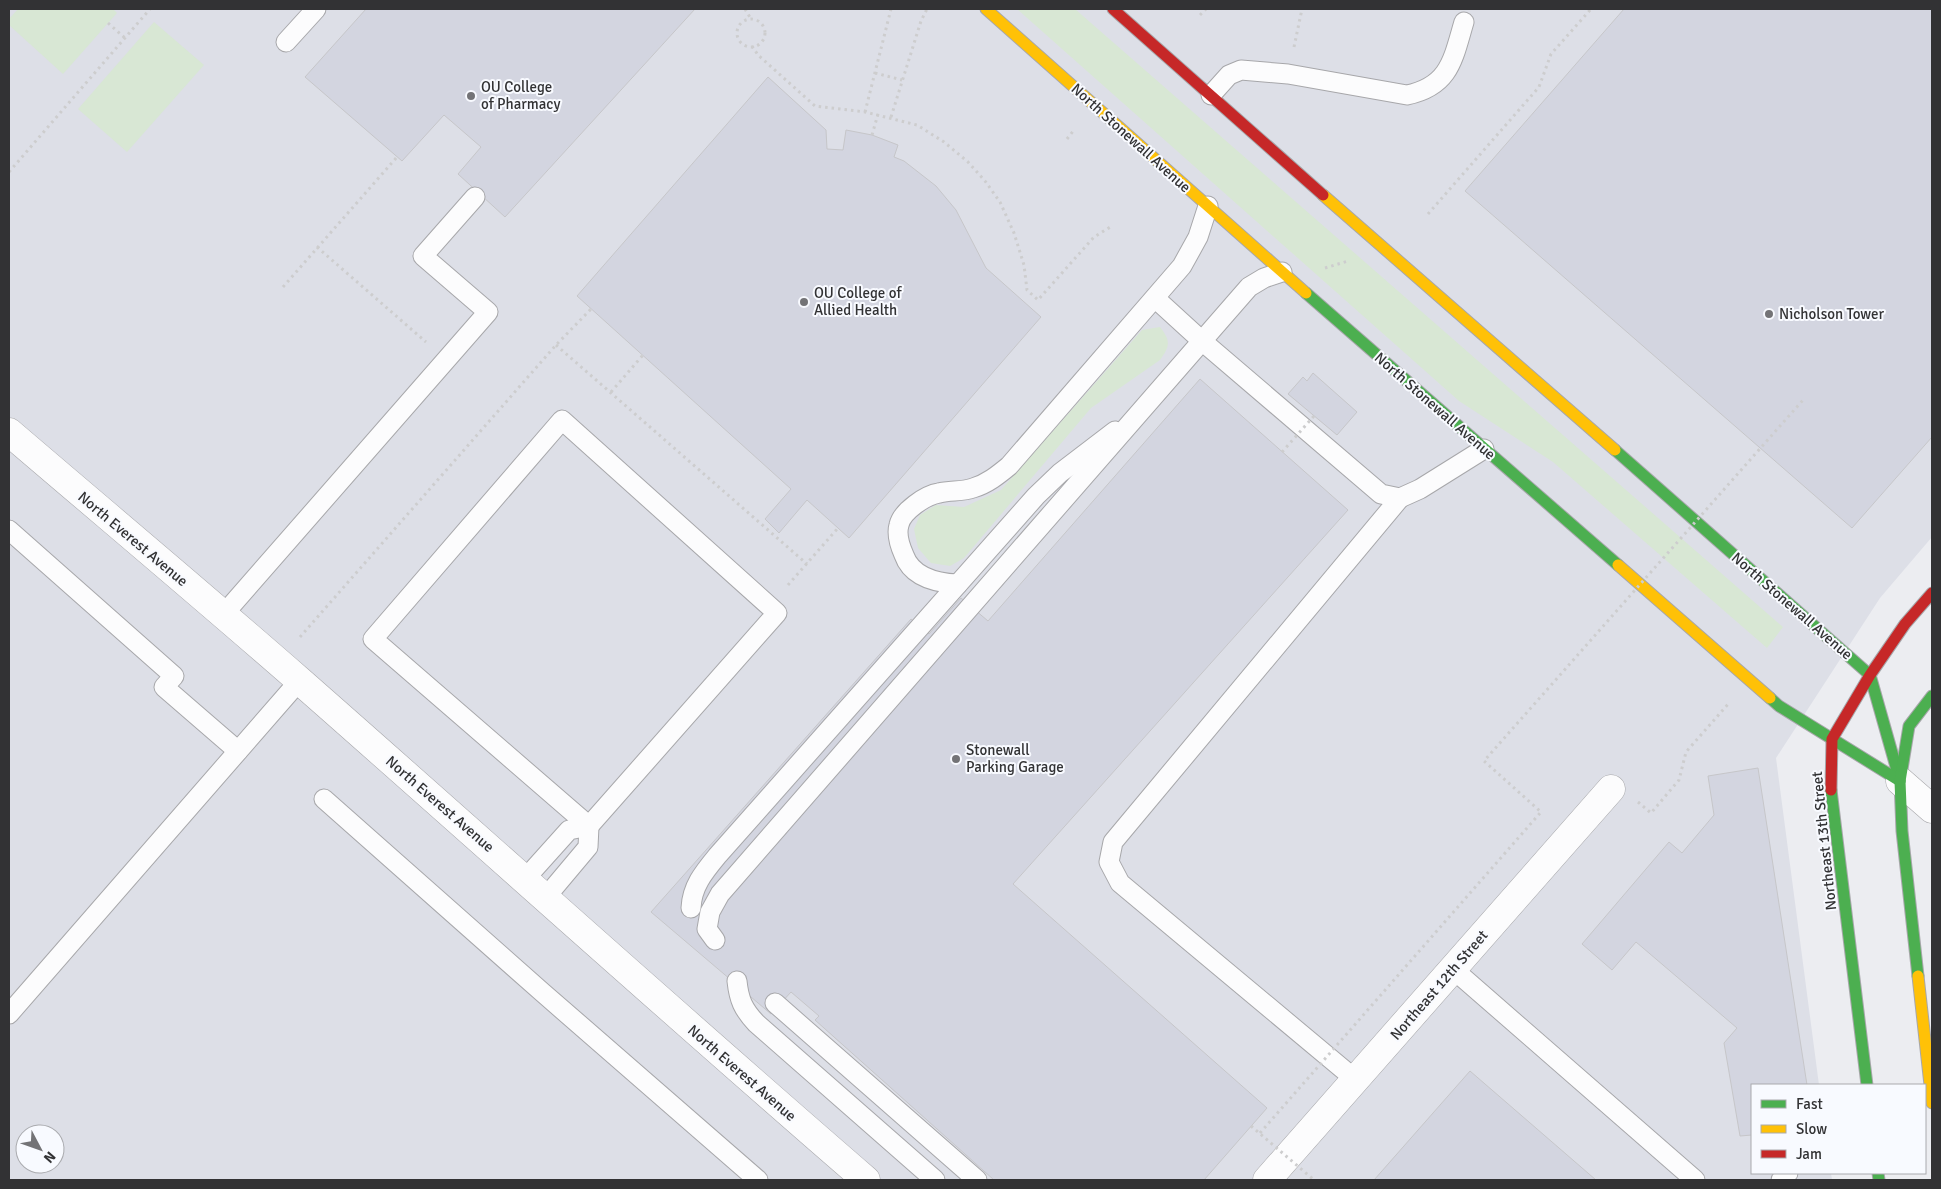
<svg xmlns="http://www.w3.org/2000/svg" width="1941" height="1189" viewBox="0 0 1941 1189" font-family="Signika,sans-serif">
  <rect width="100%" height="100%" fill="#ecedf1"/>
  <path fill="#dddfe7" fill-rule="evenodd" d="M9,9H1932V537L1880,598L1776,758L1819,1085H1752V1173H1831L1832,1180H9ZM25,1134H55V1164H25Z"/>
  <g fill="#d8e7d4">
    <path d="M18,9H113L117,13L63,74L9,25V19Z"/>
    <path d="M1017,9H1075L1783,627L1767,648L1553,462L1459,401Z"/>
    <path d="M154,22L204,65L127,152L78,109Z"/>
    <path d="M1160,327C1171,341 1170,346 1160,360L1091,408L964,558L950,566L931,563L918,548L914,529L920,515L936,505L964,507L1001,490L1142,330Z"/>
  </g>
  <g fill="#d3d5e0" stroke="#c6c6c9">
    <path d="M366,9H695L505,217L458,174L481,147L444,115L402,161L305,77Z"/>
    <path d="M1624,9H1932V437L1852,528L1465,191Z"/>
    <path d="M768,77L826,130L827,149L843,150L846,130L872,135L898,145L894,157L904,161L936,186L956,210L986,268L1041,317L849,538L807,500L779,533L765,519L791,489L577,296Z"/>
    <path d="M1313,373L1357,412L1337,435L1288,394L1303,377L1307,381Z"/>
    <path d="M1200,379L1348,510L1013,884L1267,1108L1204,1180H994L815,1020L819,1016L791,992L771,1014L651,912L911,619L929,634L961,598L988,621Z"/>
    <path d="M1758,768L1807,1085H1752V1135L1740,1136L1724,1043L1737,1028L1636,942L1612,970L1582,944L1669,842L1682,853L1714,815L1708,776Z"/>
    <path d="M1470,1071L1596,1180H1374Z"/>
  </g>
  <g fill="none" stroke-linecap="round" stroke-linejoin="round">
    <g stroke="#a7a7aa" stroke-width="21">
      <g id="lane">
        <path d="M286,42L316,9"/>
        <path d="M1211,95L1229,75L1241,70L1288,74L1407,95C1450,86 1453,59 1464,22"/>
        <path d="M1156,299L1202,341L1381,494L1400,498L1420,489L1484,449"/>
        <path d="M9,530L174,676L164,687L238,751"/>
        <path d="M958,584C937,583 912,578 904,555C900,546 896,535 899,525C902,511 926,495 939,493C950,490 962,492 973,488C987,484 998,475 1009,466L1182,266L1198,237L1208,206"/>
        <path d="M223,615L488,312L423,256L475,197"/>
        <path d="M324,799L542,992L758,1180"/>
        <path d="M525,879L569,830L589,826L777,613L562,420L373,639L589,826"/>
        <path d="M546,897L588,847L589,826"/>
        <path d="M691,908C692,886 704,872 718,855L1036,496L1060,473L1115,431"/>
        <path d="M715,940L707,929L710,912L720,894L1249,287L1264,278L1282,272"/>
        <path d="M1453,969L1695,1180"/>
        <path d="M737,981C739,1000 743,1009 756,1023L935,1180"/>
        <path d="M775,1003L977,1180"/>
        <path d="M9,1014L300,680"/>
        <path d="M1356,1080L1120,883L1109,862L1113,842L1400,498"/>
        <path d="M1781,1180L1788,1173"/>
      </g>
    </g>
    <g stroke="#a7a7aa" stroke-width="29">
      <g id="street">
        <path d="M9,432C106,515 204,597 300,681C489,847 676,1016 866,1180"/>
        <path d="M1900,781L1932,809"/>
        <path d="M1267,1180L1611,789"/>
      </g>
    </g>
    <g stroke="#a7a7aa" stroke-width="13">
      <g id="fast">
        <path d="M1306,293L1618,565"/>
        <path d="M1615,450L1870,675L1900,781"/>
        <path d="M1770,698L1779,706L1900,781"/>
        <path d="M1831,790L1867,1085"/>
        <path d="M1918,976L1902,831L1900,781L1909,726L1932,696"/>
        <path d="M1878,1173L1879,1180"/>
      </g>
    </g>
    <g stroke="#a7a7aa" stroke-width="13">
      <g id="slow">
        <path d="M986,9L1306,293"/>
        <path d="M1323,195L1615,450"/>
        <path d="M1618,565L1770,698"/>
        <path d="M1918,976L1932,1103"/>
      </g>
    </g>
    <g stroke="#a7a7aa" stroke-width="13">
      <g id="jam">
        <path d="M1113,9L1323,195"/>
        <path d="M1831,790L1832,739L1870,675L1905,624L1932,593"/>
      </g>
    </g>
    <g stroke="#cdcdce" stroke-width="3" stroke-dasharray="2.5 4" stroke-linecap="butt">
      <path d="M745,9L751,19"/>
      <path d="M1200,15L1206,9"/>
      <circle cx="751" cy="33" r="14"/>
      <path d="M108,23L125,38"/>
      <path d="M752,46L758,55L815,106L865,112L917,125L944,142L968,162L985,181L1000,202L1014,233L1024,265L1027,290L1038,300L1094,237L1112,226"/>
      <path d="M1294,47L1302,9"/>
      <path d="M875,73L902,80"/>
      <path d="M865,112L891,9"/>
      <path d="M891,117L921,21L927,9"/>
      <path d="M872,135L878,114"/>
      <path d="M1067,139L1074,130"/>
      <path d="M9,172L150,9"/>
      <path d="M1428,214L1539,87L1551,54L1591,9"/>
      <path d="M317,247L426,342"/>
      <path d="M1325,268L1348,261"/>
      <path d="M283,287L397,157"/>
      <path d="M556,345L807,564"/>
      <path d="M611,392L643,355"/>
      <path d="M788,585L838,528"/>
      <path d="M300,637L556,345L591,309"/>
      <path d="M1638,802L1651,813L1679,780L1686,752L1729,703"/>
    </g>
    <use href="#lane" stroke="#fcfcfd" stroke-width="19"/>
    <use href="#street" stroke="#fcfcfd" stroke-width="28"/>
    <use href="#fast" stroke="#4caf50" stroke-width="11"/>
    <use href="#slow" stroke="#ffc107" stroke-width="11"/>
    <use href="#jam" stroke="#c62828" stroke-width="11"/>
    <g stroke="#cdcdce" stroke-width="3" stroke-dasharray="2.5 4" stroke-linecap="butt">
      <path d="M1282,452L1314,416"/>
      <path d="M1251,1126L1314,1180"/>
      <path d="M1260,1133L1541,812L1484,761L1803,400"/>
    </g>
  </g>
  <g fill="#737376" stroke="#f8faff" stroke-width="2">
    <circle cx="471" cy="96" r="5"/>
    <circle cx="804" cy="302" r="5"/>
    <circle cx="1769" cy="314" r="5"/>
    <circle cx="956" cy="759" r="5"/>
  </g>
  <g text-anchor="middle" stroke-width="4" stroke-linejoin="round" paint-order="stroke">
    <g font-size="15" fill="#323234" stroke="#f8faff" text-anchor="start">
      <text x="481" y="92">OU College<tspan x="481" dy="17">of Pharmacy</tspan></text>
      <text x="814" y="298">OU College of<tspan x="814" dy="17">Allied Health</tspan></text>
      <text x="1779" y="319">Nicholson Tower</text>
      <text x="966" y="755">Stonewall<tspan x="966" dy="17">Parking Garage</tspan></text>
    </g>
    <g font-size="15" fill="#323234" stroke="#f8faff">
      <text transform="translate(1131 138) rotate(42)" y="5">North Stonewall Avenue</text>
      <text transform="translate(1435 406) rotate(41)" y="5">North Stonewall Avenue</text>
      <text transform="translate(133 539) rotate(40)" y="5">North Everest Avenue</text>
      <text transform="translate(1792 606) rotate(41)" y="5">North Stonewall Avenue</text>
      <text transform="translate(440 804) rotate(41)" y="5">North Everest Avenue</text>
      <text transform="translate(1824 841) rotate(-96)" y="5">Northeast 13th Street</text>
      <text transform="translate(1439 985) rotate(-49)" y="5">Northeast 12th Street</text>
      <text transform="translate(742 1073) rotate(41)" y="5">North Everest Avenue</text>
    </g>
  </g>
  <rect width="1941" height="1189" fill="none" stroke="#323234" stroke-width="20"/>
  <rect x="1751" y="1084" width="175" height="90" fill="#f8faff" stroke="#a9aaae"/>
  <rect x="1761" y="1100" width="25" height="8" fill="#4caf50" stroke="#a9aaae"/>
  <text x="1796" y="1109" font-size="15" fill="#323234">Fast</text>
  <rect x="1761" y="1125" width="25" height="8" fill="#ffc107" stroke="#a9aaae"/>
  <text x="1796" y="1134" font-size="15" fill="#323234">Slow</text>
  <rect x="1761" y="1150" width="25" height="8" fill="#c62828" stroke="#a9aaae"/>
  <text x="1796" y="1159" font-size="15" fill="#323234">Jam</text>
  <g transform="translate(40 1149) rotate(131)"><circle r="24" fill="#f8faff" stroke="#a9aaae"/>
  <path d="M0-4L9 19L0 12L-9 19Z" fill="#737376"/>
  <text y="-8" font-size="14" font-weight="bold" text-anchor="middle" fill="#323234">N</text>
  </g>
</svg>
